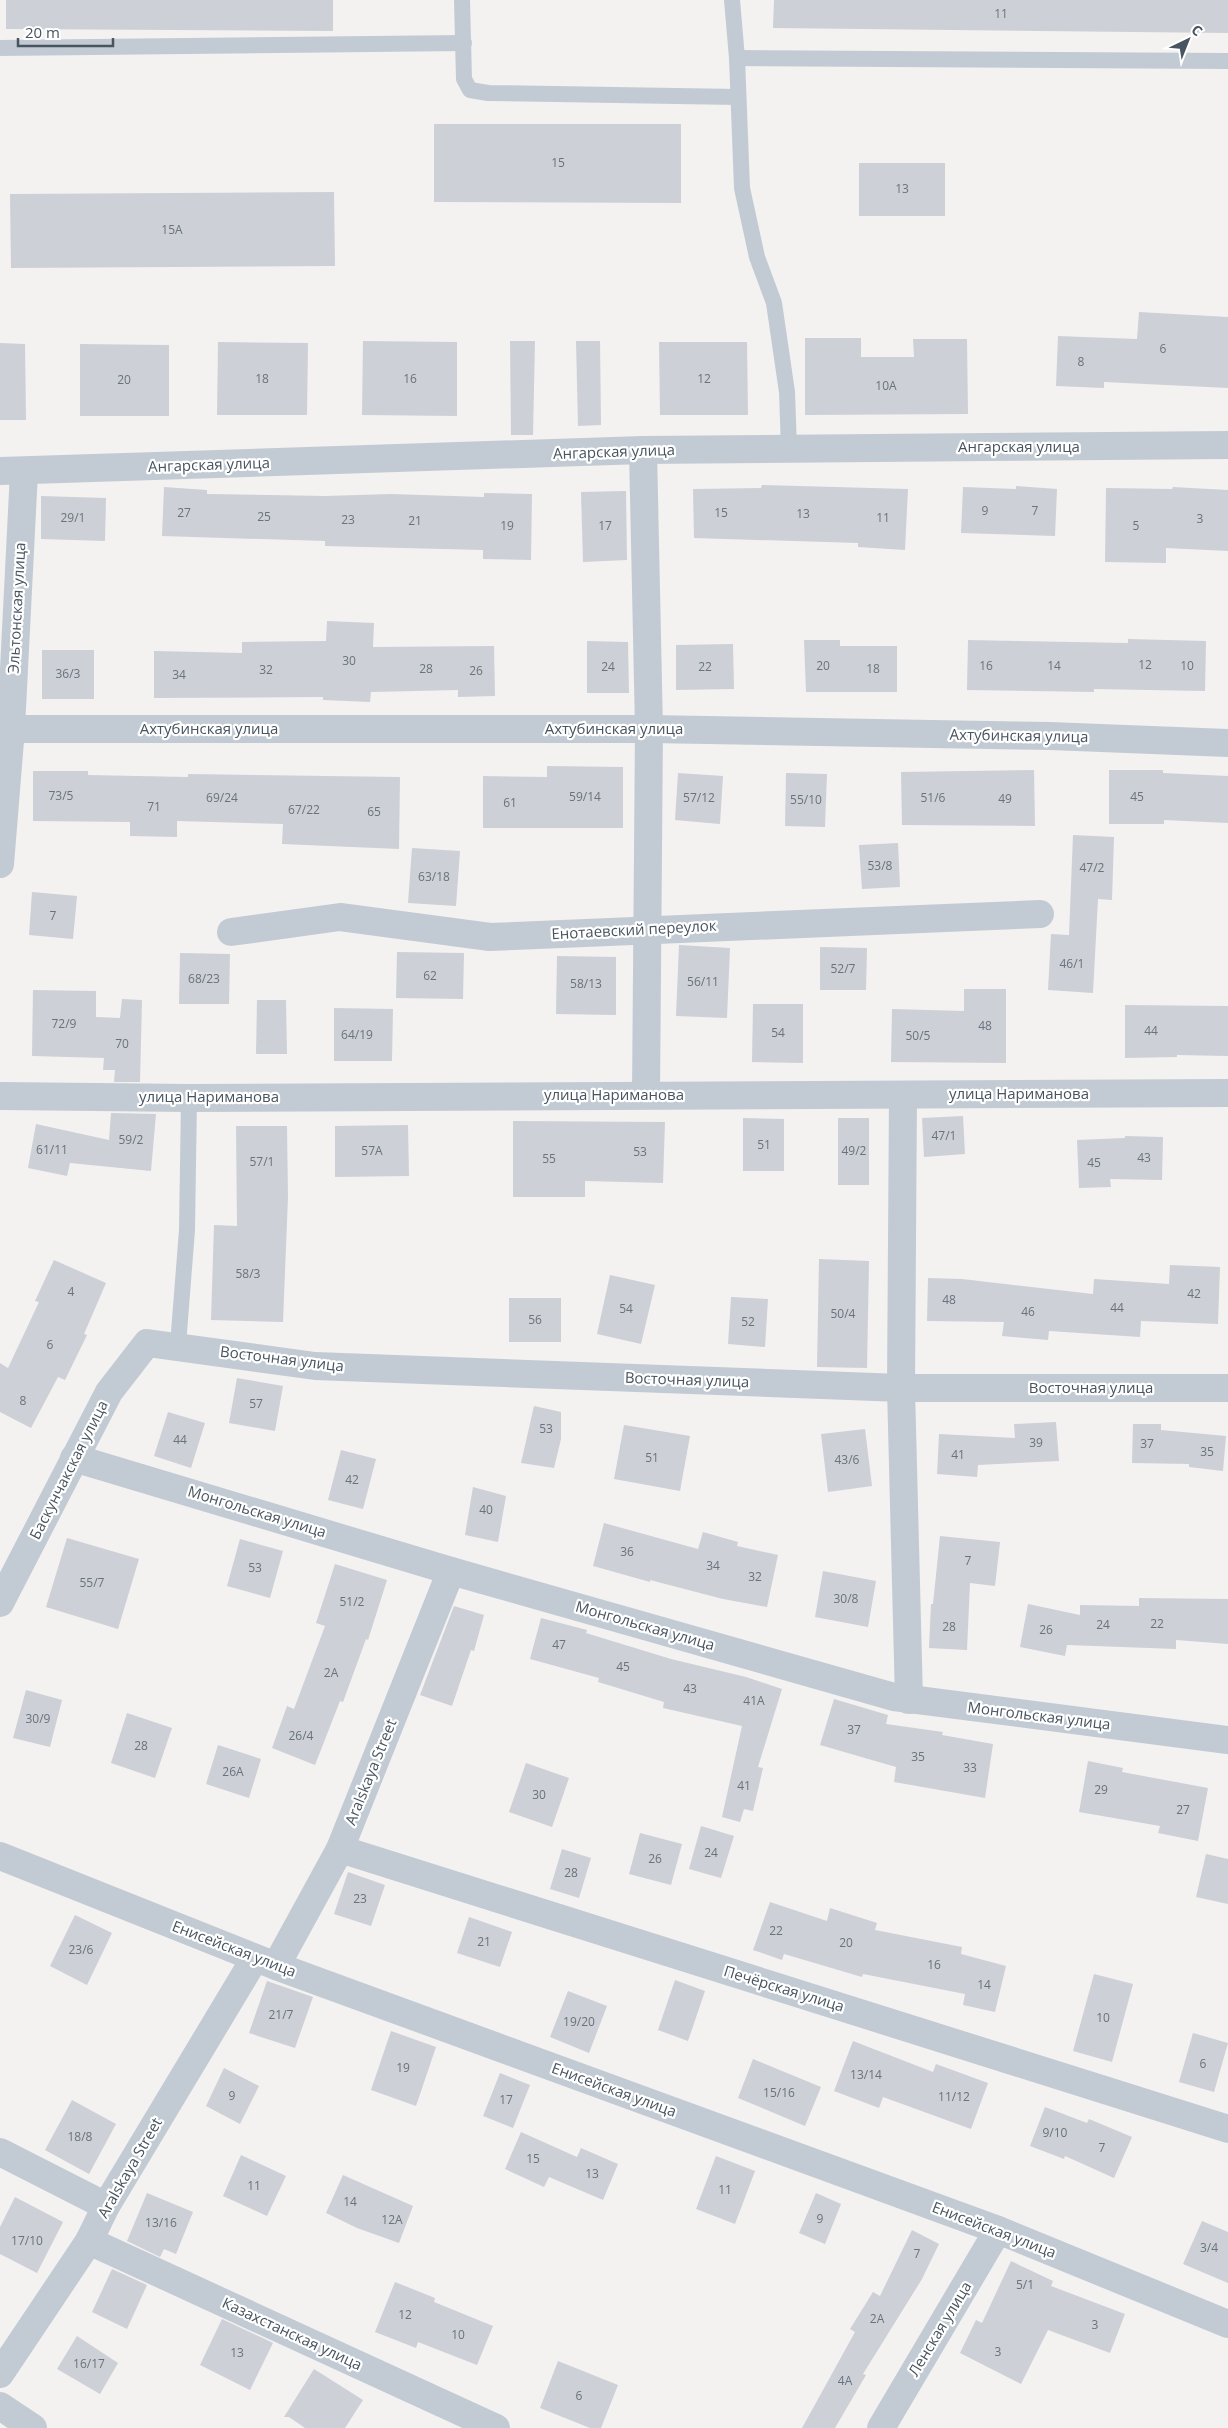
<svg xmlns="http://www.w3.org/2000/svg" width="1228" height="2428" viewBox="0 0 1228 2428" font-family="'Open Sans',sans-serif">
  <rect width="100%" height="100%" fill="#f4f1f1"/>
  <g fill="#cdd0d6">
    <path d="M6,0H333V31L6,29Z"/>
    <path d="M774,0H1228V33L773,28Z"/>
    <path d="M434,124H681V203L434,202Z"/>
    <rect x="859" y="163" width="86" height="53"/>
    <path d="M334,192L335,266L11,268L10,194Z"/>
    <path d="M1139,312L1228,317V388L1104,382V388L1056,386L1058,336L1137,339Z"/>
    <path d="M805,338H861V357H914L913,339H967L968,414L805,415Z"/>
    <path d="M363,341L457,342V416L362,415Z"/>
    <path d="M510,341H535L533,435H511Z"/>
    <path d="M576,341H600L601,425L578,426Z"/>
    <path d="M218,342L308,343L307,415H217Z"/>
    <path d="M659,342H747L748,415H660Z"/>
    <path d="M0,343L25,344L26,420H0Z"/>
    <path d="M80,344L169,345V416H80Z"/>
    <path d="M762,485L908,489L905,550L858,547V543L694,538L693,489L761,488Z"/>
    <path d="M1016,486L1057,489L1055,536L961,533L963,487L1016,489Z"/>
    <path d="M164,487L207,490V494L325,496L391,494L484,497V493L532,494L531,560L483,559V550L325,546V541L162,536Z"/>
    <path d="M1173,487L1228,490V551L1166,548V563L1105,562L1106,488L1172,489Z"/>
    <path d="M626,491L627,560L583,562L581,492Z"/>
    <path d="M41,496L106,498L105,541L41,539Z"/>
    <path d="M327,621L374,623L373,647L494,646L495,696L458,697V690L371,692L370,702L323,700V697L154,698V651L242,653V642L326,641Z"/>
    <path d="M1128,639L1206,641L1205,691L1094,689V692L967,690L968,640L1128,643Z"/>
    <path d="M804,640H840V646H897V692H806Z"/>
    <path d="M587,641L628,642L629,693H587Z"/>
    <path d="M733,644L734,689L676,690V645Z"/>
    <rect x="42" y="650" width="52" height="49"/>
    <path d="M547,766L623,767V828H483V776L547,777Z"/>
    <path d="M1034,770L1035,826L902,825L901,772Z"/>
    <path d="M1109,770H1163V773L1228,776V823L1164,820V824H1109Z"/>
    <path d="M33,771H88V775L188,777V774L400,777L399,849L282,844L283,824L177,821V837L130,836V822L33,821Z"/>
    <path d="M678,773L723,776L720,824L675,820Z"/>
    <path d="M786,773L827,774L825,827L785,826Z"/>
    <path d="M1073,835L1114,837L1112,900L1098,899L1093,993L1048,990L1051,934L1069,935Z"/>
    <path d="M898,843L900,887L862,889L859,845Z"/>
    <path d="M412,848L460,851L456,906L408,903Z"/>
    <path d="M32,892L77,896L73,939L29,935Z"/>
    <path d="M679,945L730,948L727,1018L676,1016Z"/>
    <path d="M820,947L867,948L866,990H820Z"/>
    <path d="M397,952L464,953L463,999L396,998Z"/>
    <path d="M180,953L230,954L229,1004H179Z"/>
    <path d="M557,956L616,957V1015L556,1014Z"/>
    <path d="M964,989H1006V1063L891,1062L892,1009L964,1011Z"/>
    <path d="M33,990L96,991V1017L120,1018L122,999L142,1000L140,1082H114L115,1070H103L104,1058L32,1056Z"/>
    <path d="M257,1000H286L287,1054H256Z"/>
    <path d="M753,1004H803V1063L752,1062Z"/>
    <path d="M1125,1005L1228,1006V1056L1177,1055V1057L1125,1058Z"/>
    <path d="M334,1008L393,1009L392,1061H334Z"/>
    <path d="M111,1113L156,1114L151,1171L70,1163L67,1176L28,1168L36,1124L109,1140Z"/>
    <path d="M963,1116L965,1154L924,1157L922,1118Z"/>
    <path d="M743,1118L784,1119V1171H743Z"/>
    <rect x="838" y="1118" width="31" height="67"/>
    <path d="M513,1121L665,1122L663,1183L585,1181V1197H513Z"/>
    <path d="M408,1125L409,1176L335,1177V1126Z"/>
    <path d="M236,1126H287L288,1197L283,1322L211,1320L214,1225L237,1226Z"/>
    <path d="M1125,1136L1163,1137L1162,1180L1110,1179L1111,1187L1079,1188L1077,1140L1125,1138Z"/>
    <path d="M819,1259L869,1261L867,1368L817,1367Z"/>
    <path d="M54,1260L106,1283L84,1334L87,1335L65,1380L58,1377L31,1428L0,1412V1363L8,1368L39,1302L35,1301Z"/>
    <path d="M1170,1265L1220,1267L1218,1324L1141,1321L1140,1337L1049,1331L1048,1340L1002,1336L1004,1322L927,1321L928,1278L962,1279L1093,1294L1094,1279L1169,1284Z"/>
    <path d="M610,1275L655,1285L641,1344L597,1334Z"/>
    <path d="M731,1297L768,1299L765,1347L728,1344Z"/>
    <rect x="509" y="1298" width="52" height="44"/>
    <path d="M237,1378L283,1386L275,1431L229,1423Z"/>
    <path d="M534,1406L561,1412V1439L554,1468L521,1463Z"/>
    <path d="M168,1412L205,1423L191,1468L154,1456Z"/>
    <path d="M1056,1422L1059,1461L978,1465L977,1477L937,1474L939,1434L1015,1438L1014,1424Z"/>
    <path d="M1133,1424H1161V1430L1226,1436L1223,1471L1189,1467V1464L1132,1463Z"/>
    <path d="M624,1425L690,1436L680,1491L614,1479Z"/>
    <path d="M865,1429L872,1486L828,1492L821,1434Z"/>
    <path d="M341,1450L376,1459L363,1509L328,1500Z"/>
    <path d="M473,1487L506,1496L498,1542L465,1535Z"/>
    <path d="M604,1523L698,1549L703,1532L738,1542L737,1546L778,1555L767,1607L723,1599L650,1580V1582L593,1566Z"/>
    <path d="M940,1536L1000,1542L995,1586L970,1583L967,1650L929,1648L931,1604H933Z"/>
    <path d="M67,1538L139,1559L118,1629L46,1607Z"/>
    <path d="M240,1539L283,1551L270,1598L227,1586Z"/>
    <path d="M335,1564L387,1580L368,1640L366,1639L343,1702L340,1701L315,1765L272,1748L287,1706L294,1709L325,1626L316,1623Z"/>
    <path d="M823,1571L876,1581L868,1627L815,1617Z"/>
    <path d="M1139,1598L1228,1599V1644L1176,1640V1649L1067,1645L1065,1656L1020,1647L1028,1604L1080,1615V1605L1139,1606Z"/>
    <path d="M454,1606L484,1615L474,1651L471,1650L452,1706L420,1695Z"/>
    <path d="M541,1618L587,1630L586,1633L671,1659L746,1677L782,1689L758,1767L763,1768L753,1811L744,1809L740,1822L722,1817L742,1726L663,1708L664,1702L598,1682L599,1678L530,1659Z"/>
    <path d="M26,1690L62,1700L50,1747L13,1738Z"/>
    <path d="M834,1699L888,1715L886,1724L943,1732L942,1735L993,1744L985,1798L894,1782L896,1767L820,1745Z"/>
    <path d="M127,1713L172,1728L155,1778L111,1763Z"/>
    <path d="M218,1745L261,1759L249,1798L206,1784Z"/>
    <path d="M1088,1761L1123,1768L1122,1772L1208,1788L1198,1841L1158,1833L1160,1826L1079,1812Z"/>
    <path d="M526,1763L569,1778L552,1827L509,1812Z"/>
    <path d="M701,1826L734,1836L721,1878L689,1869Z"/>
    <path d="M640,1833L682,1844L671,1885L629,1874Z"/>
    <path d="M562,1849L591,1858L579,1898L550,1889Z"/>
    <path d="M1206,1854L1228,1859V1904L1196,1897Z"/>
    <path d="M348,1872L385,1885L371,1926L334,1914Z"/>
    <path d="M770,1902L827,1921L830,1908L877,1923L875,1930L962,1947L961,1954L1006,1966L995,2012L963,2005L965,1994L863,1974L862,1977L784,1954L782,1960L753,1950Z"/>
    <path d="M75,1915L112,1933L87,1985L50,1966Z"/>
    <path d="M469,1917L512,1932L500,1967L457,1953Z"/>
    <path d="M1094,1974L1133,1984L1112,2062L1073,2051Z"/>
    <path d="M675,1980L705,1991L688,2041L658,2030Z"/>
    <path d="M267,1981L313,1997L295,2048L249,2033Z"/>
    <path d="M568,1991L607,2006L589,2053L550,2037Z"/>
    <path d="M391,2031L436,2047L416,2106L371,2090Z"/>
    <path d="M1193,2033L1228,2043L1214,2092L1179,2082Z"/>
    <path d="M853,2041L933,2072L936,2064L988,2083L971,2129L883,2097L879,2108L834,2091Z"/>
    <path d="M753,2059L821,2087L805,2126L738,2098Z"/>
    <path d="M224,2068L259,2086L240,2124L206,2106Z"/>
    <path d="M500,2073L530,2085L513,2128L483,2116Z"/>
    <path d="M72,2100L116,2124L89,2174L45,2150Z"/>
    <path d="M1045,2107L1087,2123L1089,2119L1132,2137L1114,2178L1065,2156L1064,2159L1030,2146Z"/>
    <path d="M521,2132L577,2157L581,2148L618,2164L603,2200L549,2177L544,2187L505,2169Z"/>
    <path d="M241,2155L286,2176L267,2216L223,2196Z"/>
    <path d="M716,2156L755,2171L735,2224L696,2209Z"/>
    <path d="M343,2175L413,2206L399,2243L357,2228L326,2213Z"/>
    <path d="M147,2193L193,2212L176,2254L164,2249L160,2257L127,2241Z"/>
    <path d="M816,2193L841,2204L825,2244L799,2233Z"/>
    <path d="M15,2197L63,2222L37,2273L0,2254V2227Z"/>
    <path d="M1202,2221L1228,2232V2283L1183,2264Z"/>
    <path d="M912,2230L939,2244L922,2279L863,2374L866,2375L835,2428H802L855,2332L850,2329L873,2292L880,2296Z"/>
    <path d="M1011,2261L1053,2281L1051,2286L1125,2314L1110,2353L1048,2330L1021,2384L960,2353L976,2320L982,2323Z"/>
    <path d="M112,2269L147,2285L127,2329L92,2312Z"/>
    <path d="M395,2282L435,2298L434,2302L493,2326L477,2365L418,2342L416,2348L375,2332Z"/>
    <path d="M222,2319L273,2343L250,2390L200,2365Z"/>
    <path d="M77,2336L118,2363L100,2394L57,2369Z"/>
    <path d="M558,2361L618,2385L601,2428H590L540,2408Z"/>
    <path d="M314,2369L363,2400L345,2428H305L289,2417H284Z"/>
  </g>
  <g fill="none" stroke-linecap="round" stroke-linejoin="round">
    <g stroke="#c2cbd3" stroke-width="16">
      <path d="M462,0L464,79L470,90L488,93L738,97"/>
      <path d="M732,0L737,58L742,188L757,257L774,303L787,392L789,449"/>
      <path d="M0,48L464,43"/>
      <path d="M737,58L1228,61"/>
      <path d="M178,1345L187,1230L189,1098"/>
    </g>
    <g stroke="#c2cbd3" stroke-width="28">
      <path d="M643,450L649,729L646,1094"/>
      <path d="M0,471L643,450L1228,445"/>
      <path d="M0,729H649L1050,736L1228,743"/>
      <path d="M0,864L11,728L24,472"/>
      <path d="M231,932L340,917L490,937L1040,914"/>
      <path d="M903,1095L901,1388L909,1700"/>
      <path d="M0,1096L189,1098L1228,1093"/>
      <path d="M74,1458L451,1571L894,1697L1228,1740"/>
      <path d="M0,1603L109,1392L147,1343L315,1366L901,1388H1228"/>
      <path d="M340,1849L1228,2129"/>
      <path d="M0,1856L276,1966L998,2230L1228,2324"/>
      <path d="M276,1966L340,1849L451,1571"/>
      <path d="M0,2152L106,2206"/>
      <path d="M89,2241L496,2428"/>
      <path d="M0,2374L89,2241L106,2206L255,1958"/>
      <path d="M0,2406L33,2428"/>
      <path d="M881,2428L998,2230"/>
    </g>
  </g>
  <g text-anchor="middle" stroke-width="4.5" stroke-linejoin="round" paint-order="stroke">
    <g font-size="12" fill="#69737d">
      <text x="1001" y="18">11</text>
      <text x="558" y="167">15</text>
      <text x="902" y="193">13</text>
      <text x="172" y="234">15А</text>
      <text x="1163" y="353">6</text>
      <text x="1081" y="366">8</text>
      <text x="262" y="383">18</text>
      <text x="410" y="383">16</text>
      <text x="704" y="383">12</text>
      <text x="124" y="384">20</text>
      <text x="886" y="390">10А</text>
      <text x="985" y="515">9</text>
      <text x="1035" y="515">7</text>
      <text x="184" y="517">27</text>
      <text x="721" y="517">15</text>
      <text x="803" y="518">13</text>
      <text x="264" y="521">25</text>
      <text x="73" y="522">29/1</text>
      <text x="883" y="522">11</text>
      <text x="1200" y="523">3</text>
      <text x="348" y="524">23</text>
      <text x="415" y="525">21</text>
      <text x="507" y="530">19</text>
      <text x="605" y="530">17</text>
      <text x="1136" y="530">5</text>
      <text x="349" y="665">30</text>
      <text x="1145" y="669">12</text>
      <text x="823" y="670">20</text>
      <text x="986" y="670">16</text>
      <text x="1054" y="670">14</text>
      <text x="1187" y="670">10</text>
      <text x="608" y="671">24</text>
      <text x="705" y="671">22</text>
      <text x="426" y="673">28</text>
      <text x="873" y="673">18</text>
      <text x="266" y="674">32</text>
      <text x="476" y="675">26</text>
      <text x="68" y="678">36/3</text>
      <text x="179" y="679">34</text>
      <text x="61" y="800">73/5</text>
      <text x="585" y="801">59/14</text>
      <text x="1137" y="801">45</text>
      <text x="222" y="802">69/24</text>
      <text x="699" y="802">57/12</text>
      <text x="933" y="802">51/6</text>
      <text x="1005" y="803">49</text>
      <text x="806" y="804">55/10</text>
      <text x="510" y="807">61</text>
      <text x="154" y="811">71</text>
      <text x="304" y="814">67/22</text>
      <text x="374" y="816">65</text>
      <text x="880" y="870">53/8</text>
      <text x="1092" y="872">47/2</text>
      <text x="434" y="881">63/18</text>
      <text x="53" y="920">7</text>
      <text x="1072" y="968">46/1</text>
      <text x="843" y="973">52/7</text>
      <text x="430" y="980">62</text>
      <text x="204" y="983">68/23</text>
      <text x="703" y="986">56/11</text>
      <text x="586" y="988">58/13</text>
      <text x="64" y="1028">72/9</text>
      <text x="985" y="1030">48</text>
      <text x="1151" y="1035">44</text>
      <text x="778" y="1037">54</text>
      <text x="357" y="1039">64/19</text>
      <text x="918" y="1040">50/5</text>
      <text x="122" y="1048">70</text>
      <text x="944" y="1140">47/1</text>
      <text x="131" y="1144">59/2</text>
      <text x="764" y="1149">51</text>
      <text x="52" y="1154">61/11</text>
      <text x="372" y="1155">57А</text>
      <text x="854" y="1155">49/2</text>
      <text x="640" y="1156">53</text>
      <text x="1144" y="1162">43</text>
      <text x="549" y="1163">55</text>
      <text x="262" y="1166">57/1</text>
      <text x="1094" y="1167">45</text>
      <text x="248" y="1278">58/3</text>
      <text x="71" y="1296">4</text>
      <text x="1194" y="1298">42</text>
      <text x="949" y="1304">48</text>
      <text x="1117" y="1312">44</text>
      <text x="626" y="1313">54</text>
      <text x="1028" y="1316">46</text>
      <text x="843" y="1318">50/4</text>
      <text x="535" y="1324">56</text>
      <text x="748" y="1326">52</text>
      <text x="50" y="1349">6</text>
      <text x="23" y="1405">8</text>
      <text x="256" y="1408">57</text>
      <text x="546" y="1433">53</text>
      <text x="180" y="1444">44</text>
      <text x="1036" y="1447">39</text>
      <text x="1147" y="1448">37</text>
      <text x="1207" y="1456">35</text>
      <text x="958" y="1459">41</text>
      <text x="652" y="1462">51</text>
      <text x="847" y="1464">43/6</text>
      <text x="352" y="1484">42</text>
      <text x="486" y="1514">40</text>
      <text x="627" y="1556">36</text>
      <text x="968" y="1565">7</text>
      <text x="713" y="1570">34</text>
      <text x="255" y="1572">53</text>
      <text x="755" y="1581">32</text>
      <text x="92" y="1587">55/7</text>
      <text x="846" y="1603">30/8</text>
      <text x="352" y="1606">51/2</text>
      <text x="1157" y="1628">22</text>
      <text x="1103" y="1629">24</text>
      <text x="949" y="1631">28</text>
      <text x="1046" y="1634">26</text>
      <text x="559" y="1649">47</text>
      <text x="623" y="1671">45</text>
      <text x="331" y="1677">2А</text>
      <text x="690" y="1693">43</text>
      <text x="754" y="1705">41А</text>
      <text x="38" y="1723">30/9</text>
      <text x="854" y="1734">37</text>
      <text x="301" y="1740">26/4</text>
      <text x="141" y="1750">28</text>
      <text x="918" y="1761">35</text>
      <text x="970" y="1772">33</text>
      <text x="233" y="1776">26А</text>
      <text x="744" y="1790">41</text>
      <text x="1101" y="1794">29</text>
      <text x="539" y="1799">30</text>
      <text x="1183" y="1814">27</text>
      <text x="711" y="1857">24</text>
      <text x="655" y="1863">26</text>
      <text x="571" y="1877">28</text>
      <text x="360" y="1903">23</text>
      <text x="776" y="1935">22</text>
      <text x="484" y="1946">21</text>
      <text x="846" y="1947">20</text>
      <text x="81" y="1954">23/6</text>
      <text x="934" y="1969">16</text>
      <text x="984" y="1989">14</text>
      <text x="281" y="2019">21/7</text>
      <text x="1103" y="2022">10</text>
      <text x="579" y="2026">19/20</text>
      <text x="1203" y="2068">6</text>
      <text x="403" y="2072">19</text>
      <text x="866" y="2079">13/14</text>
      <text x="779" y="2097">15/16</text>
      <text x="232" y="2100">9</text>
      <text x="954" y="2101">11/12</text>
      <text x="506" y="2104">17</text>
      <text x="1055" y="2137">9/10</text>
      <text x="80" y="2141">18/8</text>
      <text x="1102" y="2152">7</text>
      <text x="533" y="2163">15</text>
      <text x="592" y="2178">13</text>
      <text x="254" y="2190">11</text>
      <text x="725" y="2194">11</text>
      <text x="350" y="2206">14</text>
      <text x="820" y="2223">9</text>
      <text x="392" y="2224">12А</text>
      <text x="161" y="2227">13/16</text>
      <text x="27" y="2245">17/10</text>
      <text x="1209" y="2252">3/4</text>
      <text x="917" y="2258">7</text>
      <text x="1025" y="2289">5/1</text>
      <text x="405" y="2319">12</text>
      <text x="877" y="2323">2А</text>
      <text x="1095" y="2329">3</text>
      <text x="458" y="2339">10</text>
      <text x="998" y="2356">3</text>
      <text x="237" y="2357">13</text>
      <text x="89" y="2368">16/17</text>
      <text x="845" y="2385">4А</text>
      <text x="579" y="2400">6</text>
    </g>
    <g font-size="15" fill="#48545f" stroke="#fff">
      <text x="1019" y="452">Ангарская улица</text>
      <text transform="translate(614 452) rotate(-2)" y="5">Ангарская улица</text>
      <text transform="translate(209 465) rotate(-2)" y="5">Ангарская улица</text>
      <text transform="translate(17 608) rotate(-87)" y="5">Эльтонская улица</text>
      <text x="209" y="734">Ахтубинская улица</text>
      <text x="614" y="734">Ахтубинская улица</text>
      <text transform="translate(1019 736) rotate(1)" y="5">Ахтубинская улица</text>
      <text transform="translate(634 930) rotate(-3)" y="5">Енотаевский переулок</text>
      <text x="1019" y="1099">улица Нариманова</text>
      <text x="614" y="1100">улица Нариманова</text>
      <text x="209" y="1102">улица Нариманова</text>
      <text transform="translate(282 1359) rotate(7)" y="5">Восточная улица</text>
      <text transform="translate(687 1380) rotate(2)" y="5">Восточная улица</text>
      <text x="1091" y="1393">Восточная улица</text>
      <text transform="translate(69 1470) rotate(-63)" y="5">Баскунчакская улица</text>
      <text transform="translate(257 1512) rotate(17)" y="5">Монгольская улица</text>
      <text transform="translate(645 1626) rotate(16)" y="5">Монгольская улица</text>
      <text transform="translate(1039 1716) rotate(7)" y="5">Монгольская улица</text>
      <text transform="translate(371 1772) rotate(-68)" y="5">Aralskaya Street</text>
      <text transform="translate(234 1949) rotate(21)" y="5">Енисейская улица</text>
      <text transform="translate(784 1989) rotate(17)" y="5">Печёрская улица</text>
      <text transform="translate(614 2090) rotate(20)" y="5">Енисейская улица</text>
      <text transform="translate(130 2168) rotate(-60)" y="5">Aralskaya Street</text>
      <text transform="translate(994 2230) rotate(21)" y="5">Енисейская улица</text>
      <text transform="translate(940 2329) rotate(-59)" y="5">Ленская улица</text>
      <text transform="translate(292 2334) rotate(25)" y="5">Казахстанская улица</text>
    </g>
  </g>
  <g transform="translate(1188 40) rotate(43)" stroke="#ffffff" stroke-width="4" paint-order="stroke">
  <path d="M0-4L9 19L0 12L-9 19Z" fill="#48545f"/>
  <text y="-8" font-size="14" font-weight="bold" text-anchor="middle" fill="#48545f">С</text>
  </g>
  <path d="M18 38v8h95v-8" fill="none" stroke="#48545f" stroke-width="2.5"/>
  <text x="25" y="38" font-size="15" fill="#48545f" stroke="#ffffff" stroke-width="4" paint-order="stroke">20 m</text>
</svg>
